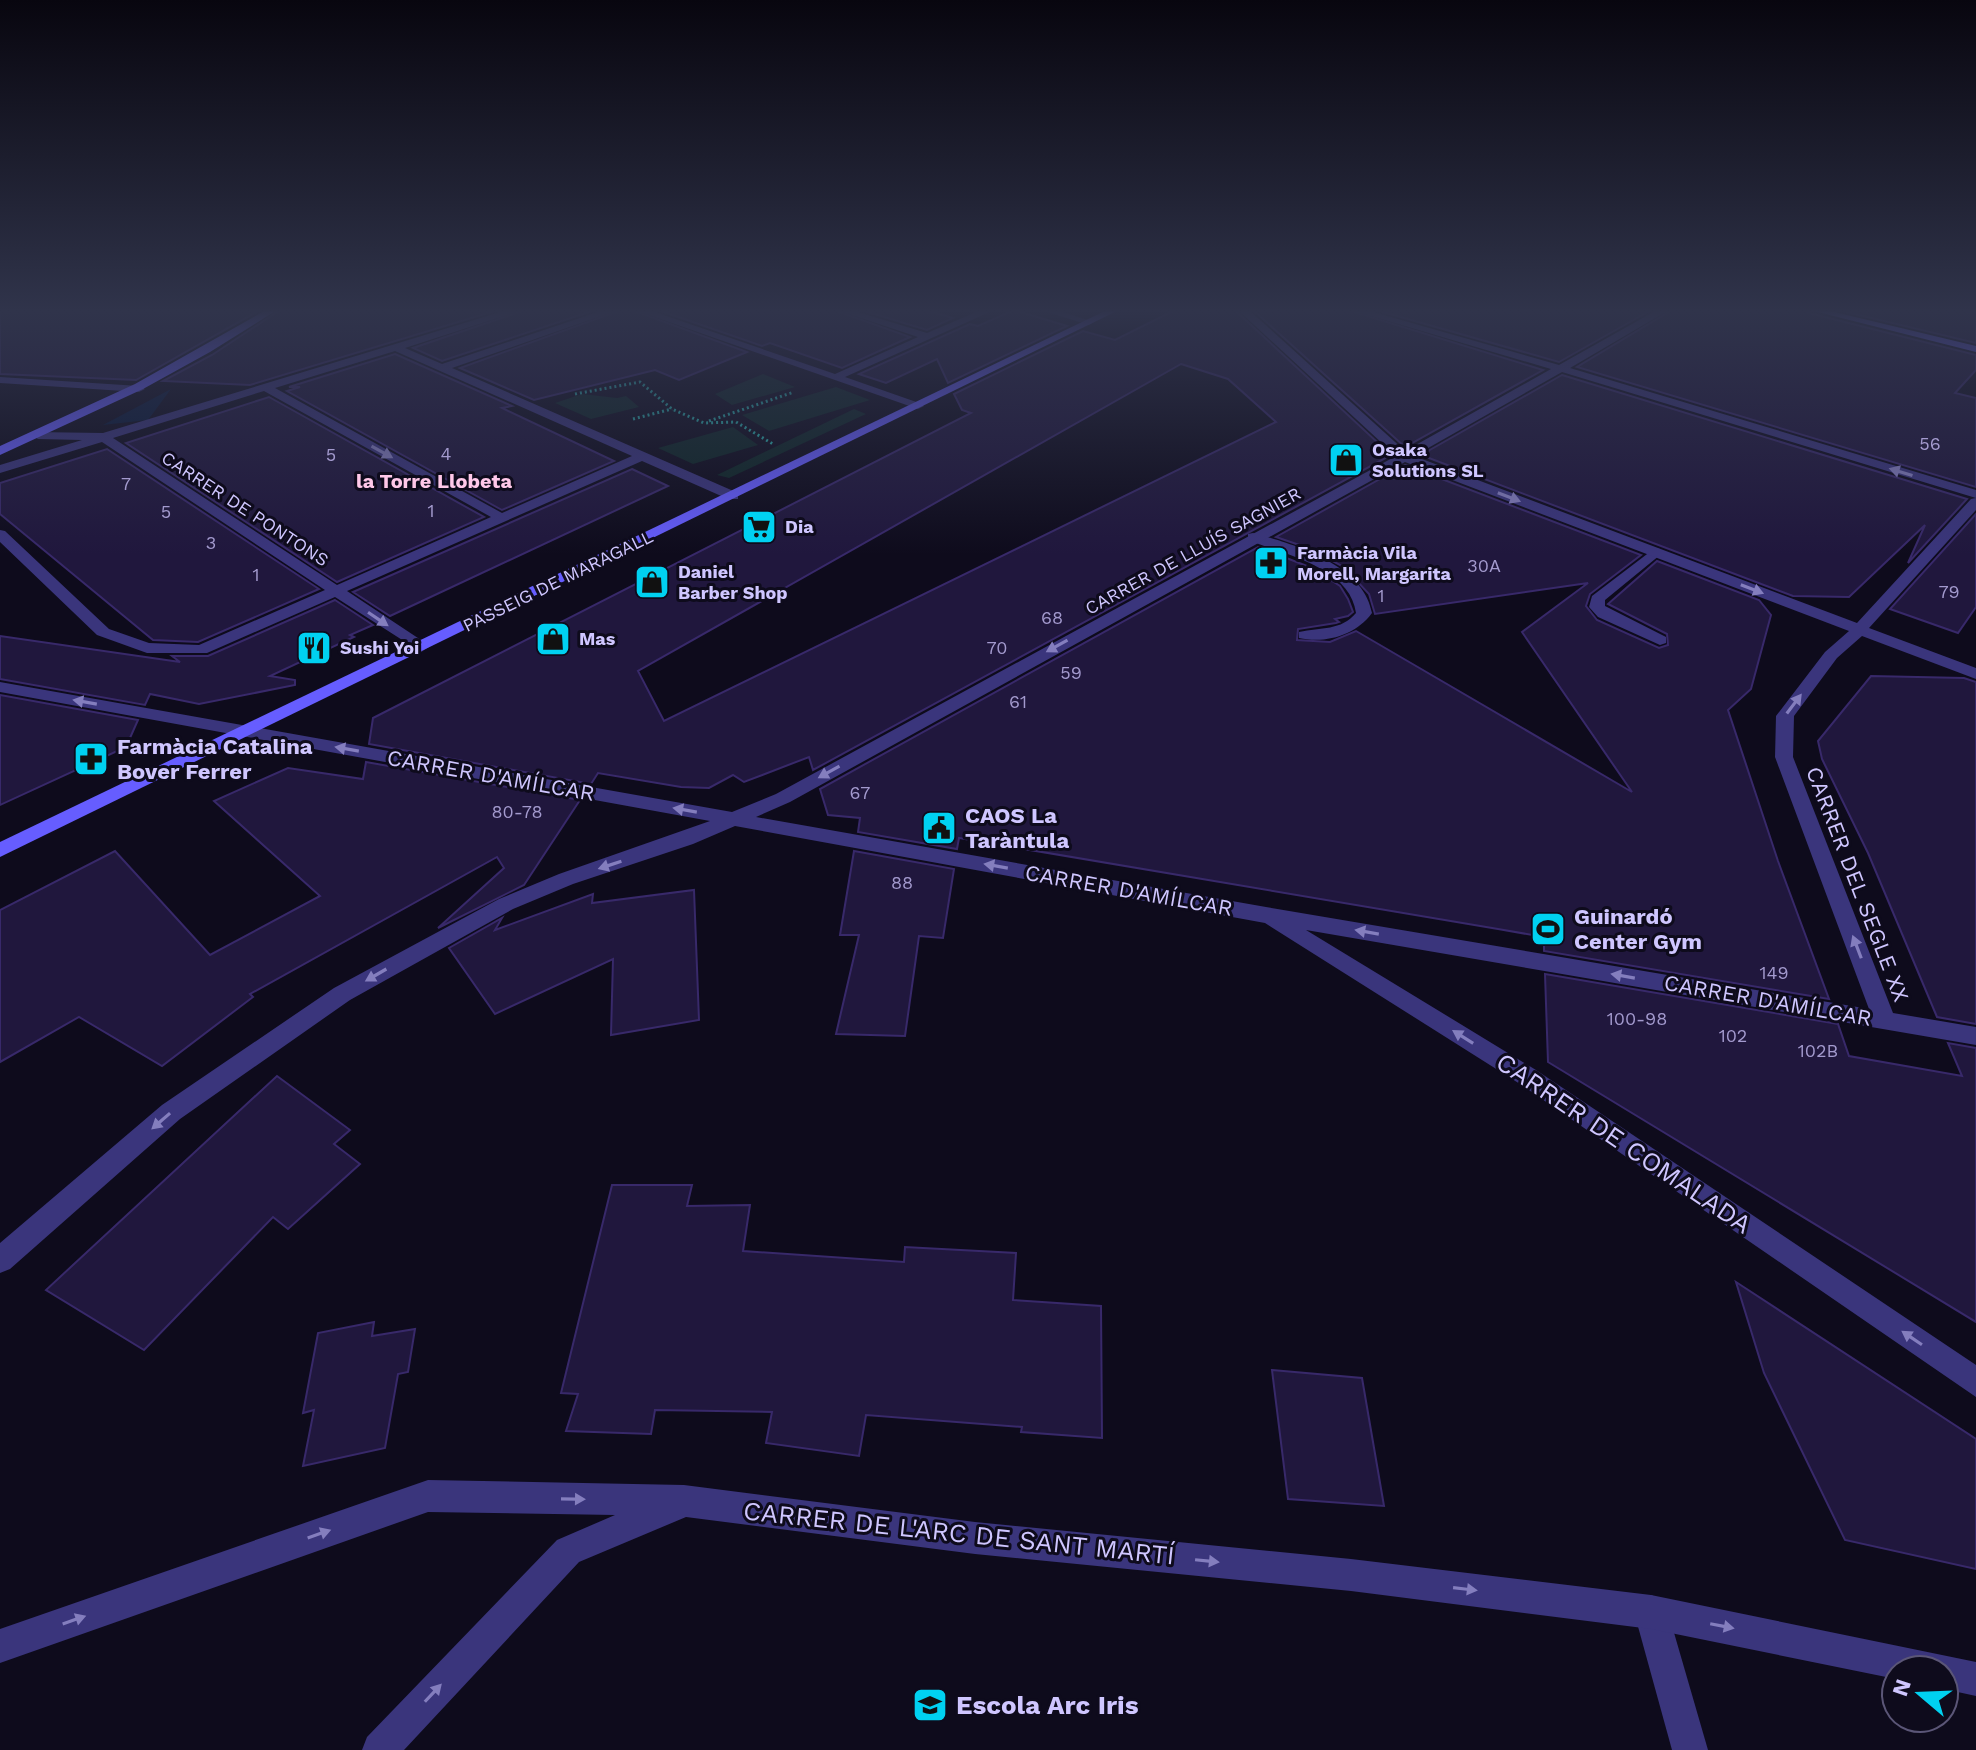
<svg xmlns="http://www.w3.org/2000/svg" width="1976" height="1750" viewBox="0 0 1976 1750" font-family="'Work Sans',sans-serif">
  <rect width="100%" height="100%" fill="#0e0b1c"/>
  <g fill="#0e2626">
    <path d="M763,374L795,387L732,405L715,394Z"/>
    <path d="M836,387L870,400L769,431L742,415Z"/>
    <path d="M582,394L617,398L626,396L639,407L591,419L555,403Z"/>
    <path d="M854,409L866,414L729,478L717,475Z"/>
    <path d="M733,427L758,445L693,464L658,448Z"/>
  </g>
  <path fill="#081838" d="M171,389L148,420L103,425Z"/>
  <g fill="#20173d" stroke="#38296a" stroke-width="2" fill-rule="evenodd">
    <path d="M0,310H260L136,380L0,374Z"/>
    <path d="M280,310H498L250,385L163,381L212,355Z"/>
    <path d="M525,310H595L442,361L413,348Z"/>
    <path d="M621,310H632L747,352L679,380L655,370L534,400L460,368Z"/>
    <path d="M658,310H834L910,337L842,368L770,343L762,346Z"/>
    <path d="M861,310H926L953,318L927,330Z"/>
    <path d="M1014,310L1067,326L948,383L937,359L886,383L859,374L970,324L978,326Z"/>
    <path d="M1175,310H1235L1391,455L813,770L809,757L744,782L733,775L709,788L681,787L598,773L591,784L369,744L373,718L971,413L962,410L954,394L1083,331L1115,340ZM1181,364L1228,379L1276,422L664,721L638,671Z"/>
    <path d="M1253,310H1348L1543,370L1405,447Z"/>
    <path d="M1376,310H1651L1559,362Z"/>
    <path d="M1672,310H1807L1809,313L1976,355V370L1955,393L1976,398V487L1577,367Z"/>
    <path d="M1838,310H1976V343Z"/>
    <path d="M395,354L512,406L502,408L614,461L502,510L287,391L300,387H289Z"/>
    <path d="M1562,375L1967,499L1908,563L1925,525L1849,597L1793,596L1421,455Z"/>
    <path d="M269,397L484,517L337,582L126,443Z"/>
    <path d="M107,449L319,589L198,642L153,640L0,514V483Z"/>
    <path d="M1405,465L1641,555L1590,594L1586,606L1597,620L1659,648L1668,645L1667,634L1608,604L1657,561L1759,600L1771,615L1751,689L1728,710L1778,861L1829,999L1544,951V937L1498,929L959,838L957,849L858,832L860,818L828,815L820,789L1258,547L1312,568L1340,586L1348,599L1353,612L1348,616L1335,619L1339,622L1336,623L1298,629L1297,640L1330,642L1356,631L1632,792L1522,632L1588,583L1375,614L1369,594L1344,567L1308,548L1276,537Z"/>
    <path d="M632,469L668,486L390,616L353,592Z"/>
    <path d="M1976,514V607L1958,633L1890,609Z"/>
    <path d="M335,600L373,625L350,635L354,637L270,676L295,680V685L199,704L150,694L145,705L0,679V636L180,662L172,656H208Z"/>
    <path d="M1871,676L1964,678L1976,682V1024L1937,1017L1868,853L1822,759L1818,741Z"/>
    <path d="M0,695L138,720L126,747L0,805Z"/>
    <path d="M366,762L580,800L524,885L438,928L504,868L497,857L250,994L253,997L162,1066L79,1017L0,1062V910L115,851L210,955L320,896L214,801L288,768L363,779Z"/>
    <path d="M854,851L954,869L943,938L919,936L905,1036L836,1034L859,935H840Z"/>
    <path d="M694,890L699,1020L611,1035L613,959L495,1014L449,948L502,918L495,930L593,894L592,903Z"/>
    <path d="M1545,974L1838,1024L1849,1056L1962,1076L1948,1043L1976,1048V1322L1548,1062Z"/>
    <path d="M277,1076L350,1130L334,1144L360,1164L288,1229L273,1217L144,1350L46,1290Z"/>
    <path d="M612,1185H692L687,1206L750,1205L743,1251L904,1262L905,1247L1016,1253L1013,1300L1101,1306L1102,1438L1021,1432L1022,1427L866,1415L859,1456L766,1443L772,1412L655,1410L651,1434L566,1431L578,1394L561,1393Z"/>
    <path d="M1736,1282L1976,1439V1569L1845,1540L1764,1373Z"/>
    <path d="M374,1322L372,1336L415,1329L408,1372L398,1374L385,1448L303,1466L314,1410L303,1413L318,1333Z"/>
    <path d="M1272,1370L1362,1378L1384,1506L1288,1499Z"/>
  </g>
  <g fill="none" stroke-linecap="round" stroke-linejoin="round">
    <g stroke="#2baeaa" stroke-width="3" stroke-dasharray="2 3" stroke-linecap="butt">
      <path d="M575,394L640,382L672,409L704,423L736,422L773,444"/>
      <path d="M633,419L672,409"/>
      <path d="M709,421L794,392"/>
    </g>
    <g fill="#3a357c" fill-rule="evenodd">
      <path d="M1253,533C1294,544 1364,565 1372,613C1356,635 1326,644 1299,638V632C1321,627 1341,631 1356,613C1350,567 1285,555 1248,540V534Z"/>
      <path d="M1655,548L1660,549V555L1605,600V606L1666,637V643L1660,645L1598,617L1589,607L1592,596Z"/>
      <path d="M1651,1595L1663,1600L1668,1612L1708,1750H1672L1634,1612L1639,1600Z"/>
    </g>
    <g fill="#3a357c" fill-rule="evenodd">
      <path d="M507,310H522L405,348L442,364L604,310H618L452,368L738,493V499H728L642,461L347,591L427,644L429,647L421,652L335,597L207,653H147L97,635L0,542V530L5,531L109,629L149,643L199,645L325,590L102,442L0,473V465L82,440L38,439L32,435L34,432L103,433ZM395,351L632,456L502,513L275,388ZM264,391L491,517L337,585L113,438Z"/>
      <path d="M635,310H649L835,374L918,337L837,310H851L927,333L981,310H994L845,377L922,404L924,406L918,409Z"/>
      <path d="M1041,310H1056L1094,322L1089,325Z"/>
      <path d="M1238,310H1249L1405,451L1551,369L1351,310H1366L1559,365L1657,310H1669L1570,368L1976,490V498L1562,372L1414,456L1857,623L1971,499L1976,498V510L1869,628L1976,668V679L1862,636L1837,658L1794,716L1793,757L1893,1013L1976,1027V1045L1306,930L1536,1070L1976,1365V1397L1520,1084L1265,923L735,826L693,844L573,884L513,909L350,1000L180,1119L10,1269L0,1273V1243L162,1105L334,988L499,899L559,874L710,821L0,692V682L732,812L776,794L1396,456ZM1405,462L1849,631L1825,652L1776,716L1775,757L1869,1009L1266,907L756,817L790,802Z"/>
      <path d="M0,377L139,386L145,389L139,392L0,383Z"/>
      <path d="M428,1480L684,1485L975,1522L1351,1559L1651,1595L1976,1662V1696L1944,1689V1670H1896V1679L1651,1629L1351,1591L975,1554L686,1517L579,1562L404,1750H362L367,1737L557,1540L615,1515L428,1512L0,1663V1629Z"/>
    </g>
    <g fill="#665dff" fill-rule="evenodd">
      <path d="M266,310H277L210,352L143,389L0,455V446L135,384Z"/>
      <path d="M1107,310H1119L0,857V842Z"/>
      <path d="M1810,310H1826L1976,346V352Z"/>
    </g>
  </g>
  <defs><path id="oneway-solid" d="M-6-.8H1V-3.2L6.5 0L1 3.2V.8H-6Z" transform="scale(2)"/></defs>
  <g fill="#847ebe">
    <use href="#oneway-solid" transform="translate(382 452) rotate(29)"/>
    <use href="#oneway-solid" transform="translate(1901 472) rotate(-163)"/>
    <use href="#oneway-solid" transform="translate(1509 497) rotate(21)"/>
    <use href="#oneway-solid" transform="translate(1752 589) rotate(21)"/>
    <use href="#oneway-solid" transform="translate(378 619) rotate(34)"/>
    <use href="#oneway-solid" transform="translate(1057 646) rotate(151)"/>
    <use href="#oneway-solid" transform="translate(85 702) rotate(-170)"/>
    <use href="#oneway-solid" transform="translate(1794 704) rotate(-53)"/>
    <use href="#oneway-solid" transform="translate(347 749) rotate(-170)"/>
    <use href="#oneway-solid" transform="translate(829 772) rotate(151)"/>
    <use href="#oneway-solid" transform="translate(685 810) rotate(-170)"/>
    <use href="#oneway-solid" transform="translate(610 865) rotate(162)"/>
    <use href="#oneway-solid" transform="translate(996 866) rotate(-170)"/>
    <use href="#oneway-solid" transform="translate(1367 932) rotate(-170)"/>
    <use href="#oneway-solid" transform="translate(1857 947) rotate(-111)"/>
    <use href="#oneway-solid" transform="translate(376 975) rotate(150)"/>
    <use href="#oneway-solid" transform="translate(1623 976) rotate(-170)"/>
    <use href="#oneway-solid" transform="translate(1463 1037) rotate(-148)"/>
    <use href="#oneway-solid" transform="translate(161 1121) rotate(139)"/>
    <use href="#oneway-solid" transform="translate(1912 1338) rotate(-146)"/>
    <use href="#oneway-solid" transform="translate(573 1499) rotate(1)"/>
    <use href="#oneway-solid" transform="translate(319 1534) rotate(-19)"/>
    <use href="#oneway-solid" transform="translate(1207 1561) rotate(6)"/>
    <use href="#oneway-solid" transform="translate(1465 1589) rotate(7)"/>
    <use href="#oneway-solid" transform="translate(74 1620) rotate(-19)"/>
    <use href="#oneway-solid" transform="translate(1722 1626) rotate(11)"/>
    <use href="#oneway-solid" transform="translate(433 1693) rotate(-47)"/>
  </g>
  <linearGradient id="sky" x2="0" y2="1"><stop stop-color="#08060f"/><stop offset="0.56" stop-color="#30344b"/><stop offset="1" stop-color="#30344b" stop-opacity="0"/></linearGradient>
  <rect width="1976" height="555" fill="url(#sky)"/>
  <defs>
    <g id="shop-square" transform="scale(1.8)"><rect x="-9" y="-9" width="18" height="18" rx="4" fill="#00d1f1" stroke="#0e0b1c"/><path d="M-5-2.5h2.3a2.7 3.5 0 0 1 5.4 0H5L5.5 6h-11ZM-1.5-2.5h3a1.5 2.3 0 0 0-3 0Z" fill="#111"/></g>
    <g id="supermarket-square" transform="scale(1.8)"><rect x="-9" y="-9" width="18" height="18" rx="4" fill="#00d1f1" stroke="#0e0b1c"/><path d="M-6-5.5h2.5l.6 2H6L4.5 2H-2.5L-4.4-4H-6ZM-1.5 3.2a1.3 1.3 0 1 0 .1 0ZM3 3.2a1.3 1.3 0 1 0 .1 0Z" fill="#111"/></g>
    <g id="pharmacy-square" transform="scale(1.8)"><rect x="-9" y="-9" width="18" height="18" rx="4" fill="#00d1f1" stroke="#0e0b1c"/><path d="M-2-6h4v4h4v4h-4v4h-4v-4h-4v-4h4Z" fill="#111"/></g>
    <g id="restaurant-square" transform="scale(1.8)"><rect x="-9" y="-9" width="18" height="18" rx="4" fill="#00d1f1" stroke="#0e0b1c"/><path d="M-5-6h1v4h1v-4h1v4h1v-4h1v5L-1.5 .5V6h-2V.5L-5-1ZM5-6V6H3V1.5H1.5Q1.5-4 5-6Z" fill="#111"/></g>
    <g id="civic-square" transform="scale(1.8)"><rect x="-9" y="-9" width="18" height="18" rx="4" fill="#00d1f1" stroke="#0e0b1c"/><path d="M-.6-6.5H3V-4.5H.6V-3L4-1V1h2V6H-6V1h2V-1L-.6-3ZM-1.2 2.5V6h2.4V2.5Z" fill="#111"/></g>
    <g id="stadium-square" transform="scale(1.8)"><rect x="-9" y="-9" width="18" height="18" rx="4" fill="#00d1f1" stroke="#0e0b1c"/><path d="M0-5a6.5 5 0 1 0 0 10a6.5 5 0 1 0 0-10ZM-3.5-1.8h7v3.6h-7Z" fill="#111"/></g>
    <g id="school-square" transform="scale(1.8)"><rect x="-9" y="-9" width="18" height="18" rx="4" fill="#00d1f1" stroke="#0e0b1c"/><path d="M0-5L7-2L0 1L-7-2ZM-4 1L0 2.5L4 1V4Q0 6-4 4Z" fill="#111"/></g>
  </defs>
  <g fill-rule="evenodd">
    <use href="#shop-square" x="1346" y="460"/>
    <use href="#supermarket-square" x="759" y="527"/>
    <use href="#pharmacy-square" x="1271" y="563"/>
    <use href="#shop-square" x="652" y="582"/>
    <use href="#shop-square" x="553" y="639"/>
    <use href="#restaurant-square" x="314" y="648"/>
    <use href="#pharmacy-square" x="91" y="759"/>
    <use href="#civic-square" x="939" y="828"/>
    <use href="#stadium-square" x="1548" y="929"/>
    <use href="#school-square" x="930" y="1705"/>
  </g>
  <g text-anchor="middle" stroke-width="6" stroke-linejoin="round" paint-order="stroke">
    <g font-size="18" fill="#a39ace">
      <text x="1930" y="450">56</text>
      <text x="446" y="460">4</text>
      <text x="331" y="461">5</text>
      <text x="126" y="490">7</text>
      <text x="431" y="517">1</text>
      <text x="166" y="518">5</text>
      <text x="211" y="549">3</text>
      <text x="1484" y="572">30A</text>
      <text x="256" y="581">1</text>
      <text x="1949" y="598">79</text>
      <text x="1381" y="602">1</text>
      <text x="1052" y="624">68</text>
      <text x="997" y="654">70</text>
      <text x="1071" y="679">59</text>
      <text x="1018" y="708">61</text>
      <text x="860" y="799">67</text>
      <text x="517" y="818">80-78</text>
      <text x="902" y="889">88</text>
      <text x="1774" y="979">149</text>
      <text x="1637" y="1025">100-98</text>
      <text x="1733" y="1042">102</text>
      <text x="1818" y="1057">102B</text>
    </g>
    <g font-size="18" font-weight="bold" fill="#cfc6ff" stroke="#0e0b1c" text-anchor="start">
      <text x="1372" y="456">Osaka<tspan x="1372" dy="21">Solutions SL</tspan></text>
      <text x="785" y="533">Dia</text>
      <text x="1297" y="559">Farmàcia Vila<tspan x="1297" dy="21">Morell, Margarita</tspan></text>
      <text x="678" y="578">Daniel<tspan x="678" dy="21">Barber Shop</tspan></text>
      <text x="579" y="645">Mas</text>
      <text x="340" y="654">Sushi Yoi</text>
    </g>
    <g font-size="18" fill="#cfc6ff" stroke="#0e0b1c">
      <text transform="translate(245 509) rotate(33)" y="6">CARRER DE PONTONS</text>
      <text transform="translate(1193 551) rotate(-29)" y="6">CARRER DE LLUÍS SAGNIER</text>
      <text transform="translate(558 581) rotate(-26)" y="6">PASSEIG DE MARAGALL</text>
    </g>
    <g font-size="20" font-weight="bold" fill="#ffc8e9" stroke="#0e0b1c">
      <text x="434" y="488">la Torre Llobeta</text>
    </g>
    <g font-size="22" font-weight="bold" fill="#cfc6ff" stroke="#0e0b1c" text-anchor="start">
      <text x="117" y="754">Farmàcia Catalina<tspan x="117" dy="25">Bover Ferrer</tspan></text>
      <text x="965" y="823">CAOS La<tspan x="965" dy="25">Taràntula</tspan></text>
      <text x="1574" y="924">Guinardó<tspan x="1574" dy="25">Center Gym</tspan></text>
    </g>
    <g font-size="22" fill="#cfc6ff" stroke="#0e0b1c">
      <text transform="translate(491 775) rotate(10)" y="8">CARRER D'AMÍLCAR</text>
      <text transform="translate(1858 884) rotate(69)" y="8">CARRER DEL SEGLE XX</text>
      <text transform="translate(1129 890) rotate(10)" y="8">CARRER D'AMÍLCAR</text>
      <text transform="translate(1768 1000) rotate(10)" y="8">CARRER D'AMÍLCAR</text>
    </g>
    <g font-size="26" fill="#cfc6ff" stroke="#0e0b1c">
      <text transform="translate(1624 1143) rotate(34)" y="9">CARRER DE COMALADA</text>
      <text transform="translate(959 1533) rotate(6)" y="9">CARRER DE L'ARC DE SANT MARTÍ</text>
    </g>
    <g font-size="26" font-weight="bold" fill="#cfc6ff" stroke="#0e0b1c" text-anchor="start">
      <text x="956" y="1714">Escola Arc Iris</text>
    </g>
  </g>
  <g transform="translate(1920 1694) rotate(289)"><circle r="38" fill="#0e0b1c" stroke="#5b5677" stroke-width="2"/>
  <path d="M0-6L14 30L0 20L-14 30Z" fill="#00d1f1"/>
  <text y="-12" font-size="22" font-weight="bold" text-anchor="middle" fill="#cfc6ff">N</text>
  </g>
</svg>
